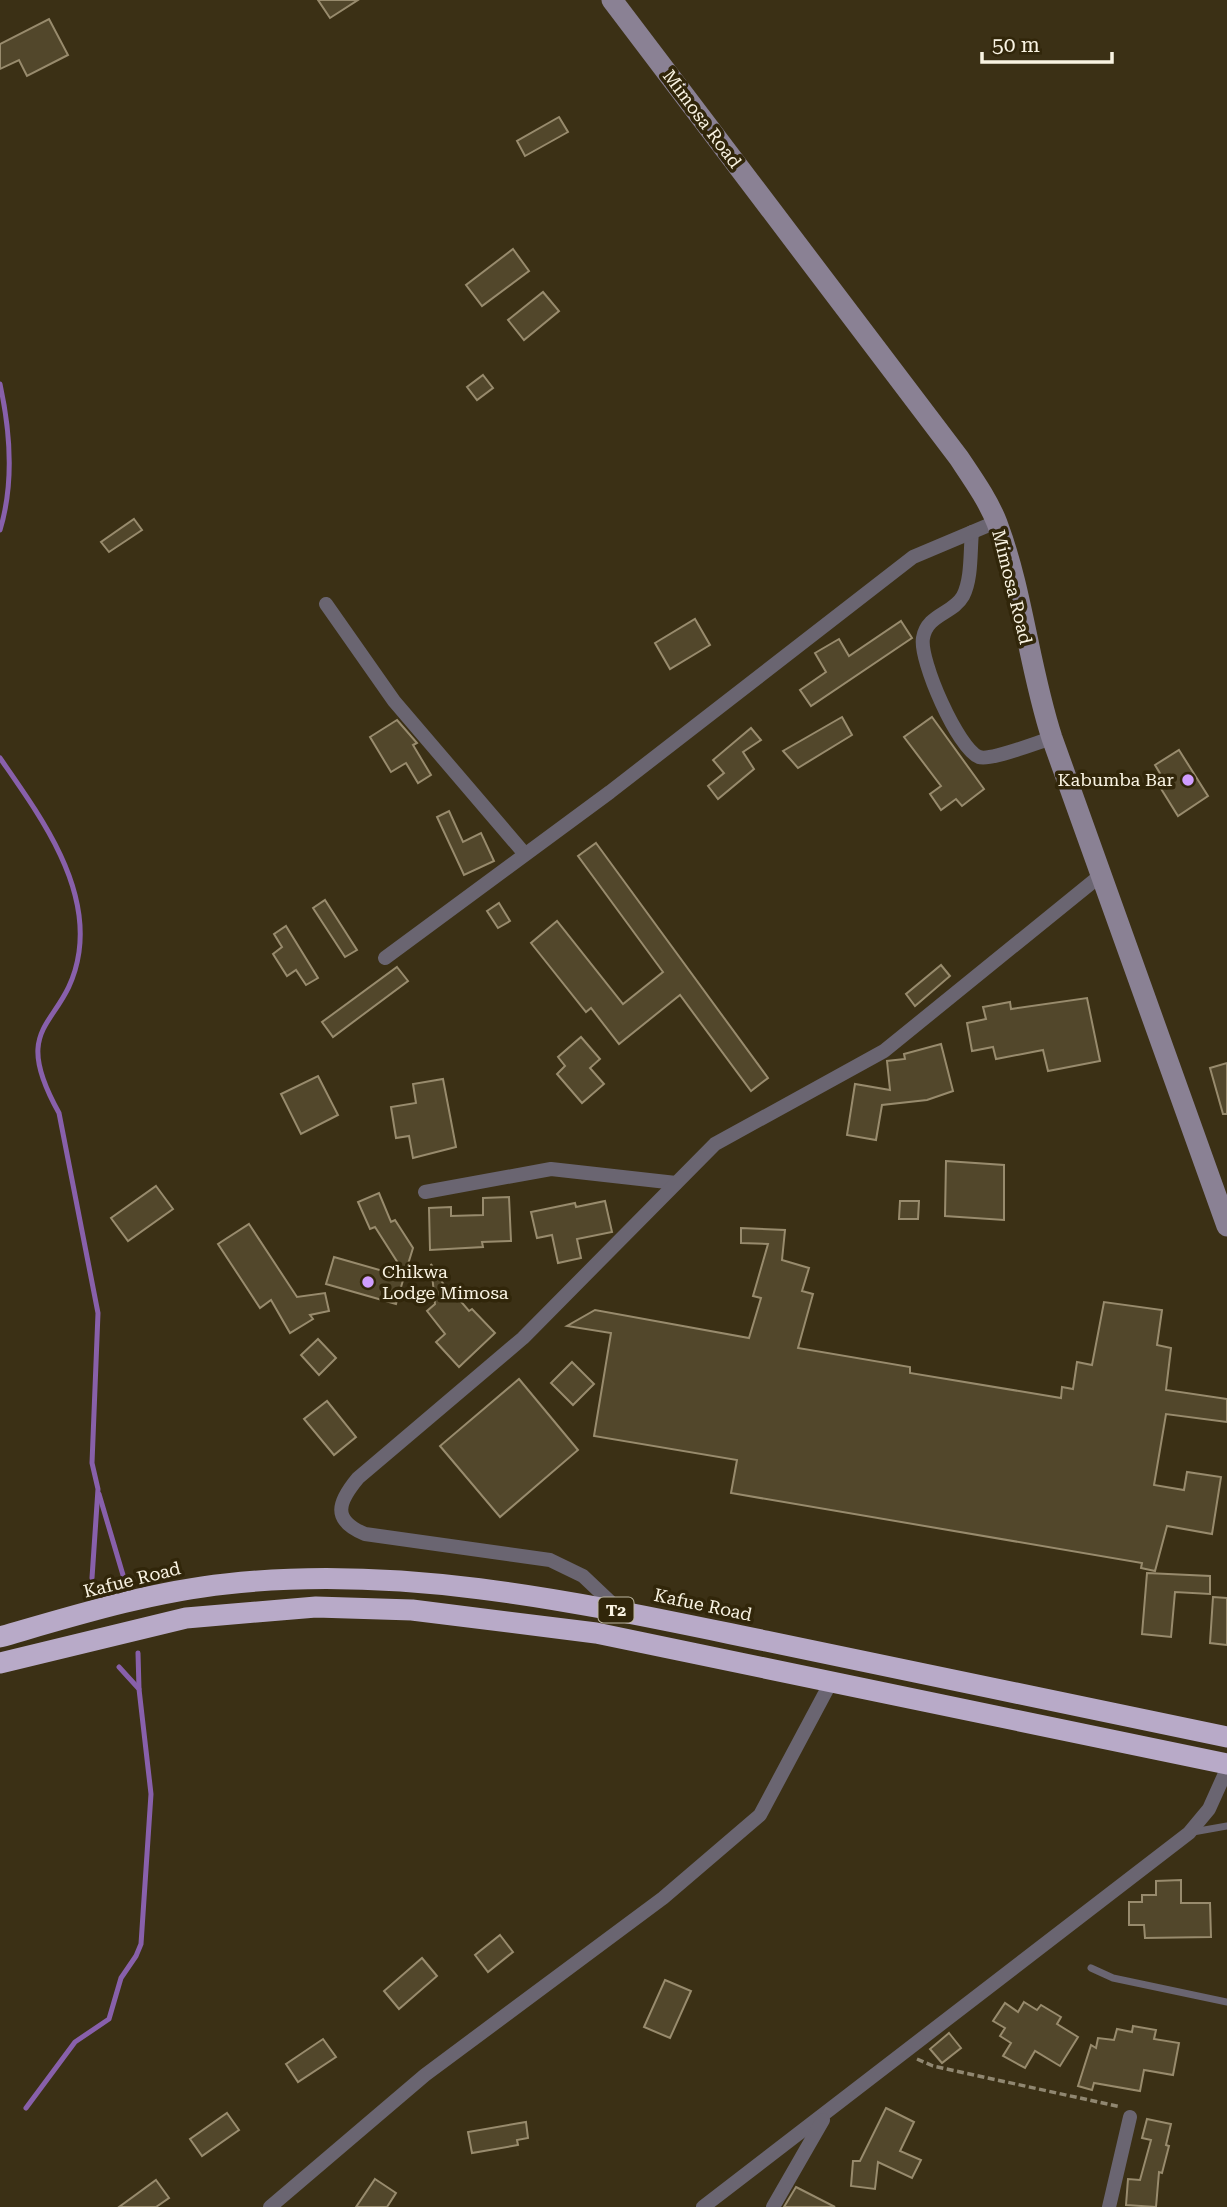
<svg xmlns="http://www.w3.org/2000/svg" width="1227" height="2207" viewBox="0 0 1227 2207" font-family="'Roboto Serif',serif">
  <rect width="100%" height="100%" fill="#3b3015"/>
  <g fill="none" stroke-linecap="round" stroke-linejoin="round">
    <g stroke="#8860ab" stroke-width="5">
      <path d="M0,384C10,430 14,484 0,530"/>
      <path d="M0,758C38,813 89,881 79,952C68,1029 6,1018 59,1113L98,1313L92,1463L98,1489L92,1578"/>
      <path d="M99,1494L123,1575"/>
      <path d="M138,1653L139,1689"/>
      <path d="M26,2108L75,2042L109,2019L121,1978L136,1956L141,1944L151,1794L139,1689L119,1667"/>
    </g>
  </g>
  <g fill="#52472b" stroke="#988b6d" stroke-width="2">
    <path d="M318,0H358L330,18Z"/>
    <path d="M49,19L68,55L27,76L19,60L0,69V44Z"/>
    <path d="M559,117L568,132L525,156L517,141Z"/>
    <path d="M513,249L529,271L482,306L466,285Z"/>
    <path d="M543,292L559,311L524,340L508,320Z"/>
    <path d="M483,375L493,388L477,400L467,387Z"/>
    <path d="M134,519L142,530L109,552L101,542Z"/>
    <path d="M695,619L710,645L670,669L655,643Z"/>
    <path d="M901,621L912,638L811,706L800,690L826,672L815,653L839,639L849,656Z"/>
    <path d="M842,717L852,735L798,768L783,751Z"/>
    <path d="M932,717L984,789L962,806L956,799L941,810L930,794L941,786L904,737Z"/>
    <path d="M397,720L417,743L413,745L431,775L418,783L406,763L391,772L370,737Z"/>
    <path d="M751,728L761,740L743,752L754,769L718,799L708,786L724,773L713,760Z"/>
    <path d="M1179,750L1208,796L1178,816L1155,779L1161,775L1155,765Z"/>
    <path d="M449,811L463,842L481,833L494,861L464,875L437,817Z"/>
    <path d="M596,843L768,1078L751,1091L680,995L619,1044L591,1008L586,1012L531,943L557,921L623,1004L663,972L578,856Z"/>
    <path d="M325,900L357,950L345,957L313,908Z"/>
    <path d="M499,903L510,921L498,928L487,911Z"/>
    <path d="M286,926L318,978L306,985L296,970L287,976L273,954L282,947L274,934Z"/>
    <path d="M941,965L950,976L915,1006L906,994Z"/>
    <path d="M397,967L408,981L333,1037L322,1022Z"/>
    <path d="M1087,998L1100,1061L1048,1071L1043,1050L996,1059L993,1047L972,1051L967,1023L986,1019L983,1007L1010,1002L1011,1009Z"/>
    <path d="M581,1037L600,1059L590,1068L604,1084L582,1103L557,1074L565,1066L558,1057Z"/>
    <path d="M941,1044L953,1091L927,1100L882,1105L876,1140L847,1135L855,1084L890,1090L887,1061L905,1059L904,1054Z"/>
    <path d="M1227,1063V1114H1223L1210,1068Z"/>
    <path d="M318,1076L338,1115L301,1134L281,1094Z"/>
    <path d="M443,1079L456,1147L413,1158L409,1136L396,1138L391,1107L416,1103L413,1084Z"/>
    <path d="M946,1161L1004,1165V1220L945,1216Z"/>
    <path d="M156,1186L173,1209L128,1241L111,1218Z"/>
    <path d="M379,1193L391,1222L395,1220L413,1248L405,1274L375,1227L370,1229L358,1202Z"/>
    <path d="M509,1197L511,1241L482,1242L483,1247L430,1250L429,1208L451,1207V1216L483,1215V1198Z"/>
    <path d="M605,1201L612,1232L577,1239L581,1258L558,1263L552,1235L537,1238L531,1212L575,1203L576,1207Z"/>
    <path d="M900,1201H919L918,1219H899Z"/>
    <path d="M249,1224L297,1297L325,1293L329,1311L310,1315L313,1319L290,1333L271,1300L260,1308L218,1244Z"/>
    <path d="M741,1228L785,1230L782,1260L809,1268L802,1291L813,1294L798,1348L910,1367V1373L1061,1398L1062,1387L1073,1389L1077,1362L1092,1365L1104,1302L1162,1310L1157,1345L1171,1348L1166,1390L1227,1399V1422L1166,1414L1154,1485L1184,1490L1187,1472L1221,1477L1212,1534L1167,1526L1155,1571L1141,1568L1142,1563L731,1493L737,1460L594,1436L611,1333L567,1326L595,1310L749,1338L761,1298L753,1296L768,1244L741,1243Z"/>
    <path d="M334,1257L404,1277L396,1304L326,1284Z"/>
    <path d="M431,1264L449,1293L452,1291L469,1311L472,1309L495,1333L459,1367L436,1342L445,1334L427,1311L435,1304Z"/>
    <path d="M318,1339L336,1358L319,1375L301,1355Z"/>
    <path d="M572,1362L594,1384L573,1405L551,1383Z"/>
    <path d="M519,1379L578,1450L500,1517L440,1446Z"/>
    <path d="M327,1401L356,1437L334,1455L304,1419Z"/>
    <path d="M1147,1573L1210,1576V1594L1175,1592L1171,1637L1142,1634Z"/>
    <path d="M1213,1597L1227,1598V1645L1210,1643Z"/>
    <path d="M1181,1880V1903H1210L1211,1937L1145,1938L1144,1925H1129V1902H1142V1895H1156V1881Z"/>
    <path d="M500,1935L513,1952L488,1972L475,1955Z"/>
    <path d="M422,1958L437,1976L399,2009L384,1991Z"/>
    <path d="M665,1980L691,1991L670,2038L644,2027Z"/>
    <path d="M1024,2002L1037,2010L1041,2005L1061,2017L1057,2024L1078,2037L1060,2066L1035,2051L1025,2068L1003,2056L1011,2043L1000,2036L1005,2028L993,2021L1005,2003L1018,2012Z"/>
    <path d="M1133,2026L1156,2030L1154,2039L1179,2043L1173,2075L1144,2070L1140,2091L1094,2083L1092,2090L1078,2086L1091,2045L1096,2048L1098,2038L1114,2040L1117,2029L1132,2032Z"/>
    <path d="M949,2033L961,2048L942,2063L930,2049Z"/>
    <path d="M323,2039L336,2057L298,2082L286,2064Z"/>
    <path d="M886,2108L914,2122L900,2151L921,2160L912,2178L878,2162L875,2189L851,2186L853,2161H860Z"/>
    <path d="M227,2113L239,2130L202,2156L190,2139Z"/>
    <path d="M1147,2119L1171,2124L1166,2145L1169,2146L1162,2173L1159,2172L1156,2207L1126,2205L1128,2179L1140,2180L1151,2140L1142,2138Z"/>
    <path d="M526,2122L528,2138L517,2140L518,2145L472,2153L468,2132Z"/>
    <path d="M375,2179L396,2193L387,2207H356Z"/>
    <path d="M156,2180L169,2198L156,2207H119Z"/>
    <path d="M796,2187L835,2207H784Z"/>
  </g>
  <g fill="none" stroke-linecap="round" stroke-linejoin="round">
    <path stroke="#908771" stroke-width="3.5" stroke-dasharray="7 3.5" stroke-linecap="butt" d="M917,2059L933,2066L1121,2107"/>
    <g stroke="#6a6571" stroke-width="7">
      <path d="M1193,1832L1227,1826"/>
      <path d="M1091,1968L1113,1978L1227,2002"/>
    </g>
    <g stroke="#6a6571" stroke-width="14">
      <path d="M972,532C970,551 972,579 963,596C953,614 927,614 923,638C919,660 958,749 979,757C991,761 1038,742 1052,738"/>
      <path d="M326,604L394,701L524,853"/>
      <path d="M385,958L610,792L913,557L996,522"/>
      <path d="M425,1192L551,1169L676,1183"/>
      <path d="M621,1612L583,1576L550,1560L365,1534C331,1520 338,1502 358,1478L523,1338L715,1144L884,1051L1101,875"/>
      <path d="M270,2207L425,2075L663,1898L760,1815L831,1682"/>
      <path d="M703,2207L1189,1833L1209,1809L1227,1769"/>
      <path d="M773,2207L823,2120"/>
      <path d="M1109,2207L1130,2117"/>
    </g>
    <path stroke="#8a8194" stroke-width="21" d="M612,0L959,458C973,479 988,500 997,523C1023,592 1029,668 1052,738L1227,1226"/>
    <g stroke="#b8aac8" stroke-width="21">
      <path d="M0,1637C73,1616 150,1592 226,1584C407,1563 590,1605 766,1641C920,1673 1073,1705 1227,1737"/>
      <path d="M0,1663L186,1618L316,1607L412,1610L596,1633L1227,1764"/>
    </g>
  </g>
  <g fill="#d09dfe" stroke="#31260a" stroke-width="2.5">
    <circle cx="1188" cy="780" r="7"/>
    <circle cx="368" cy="1282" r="7"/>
  </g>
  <g text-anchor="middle" stroke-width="7" stroke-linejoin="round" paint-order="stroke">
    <rect fill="#31260a" stroke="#bdb6a1" stroke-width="2" x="598.5" y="1597.5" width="35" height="25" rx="5"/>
    <g font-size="16" font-weight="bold" fill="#f9f3e2">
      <text x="616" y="1616">T2</text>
    </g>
    <g font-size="18" fill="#f9f3e2" stroke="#31260a">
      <text transform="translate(702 119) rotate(53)" y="6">Mimosa Road</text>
      <text transform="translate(1012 587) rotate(76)" y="6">Mimosa Road</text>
      <text transform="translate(132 1580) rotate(-14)" y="6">Kafue Road</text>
      <text transform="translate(703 1605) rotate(12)" y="6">Kafue Road</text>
    </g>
    <g font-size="18" fill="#f9f3e2" stroke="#31260a" text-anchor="end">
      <text x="1174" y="786">Kabumba Bar</text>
      <text x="382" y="1278" text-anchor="start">Chikwa<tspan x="382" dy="21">Lodge Mimosa</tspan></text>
    </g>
  </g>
  <path d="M982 52v10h130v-10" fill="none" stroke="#f9f3e2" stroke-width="3.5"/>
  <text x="992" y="52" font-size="21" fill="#f9f3e2" stroke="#31260a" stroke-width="5" paint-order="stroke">50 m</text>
</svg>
